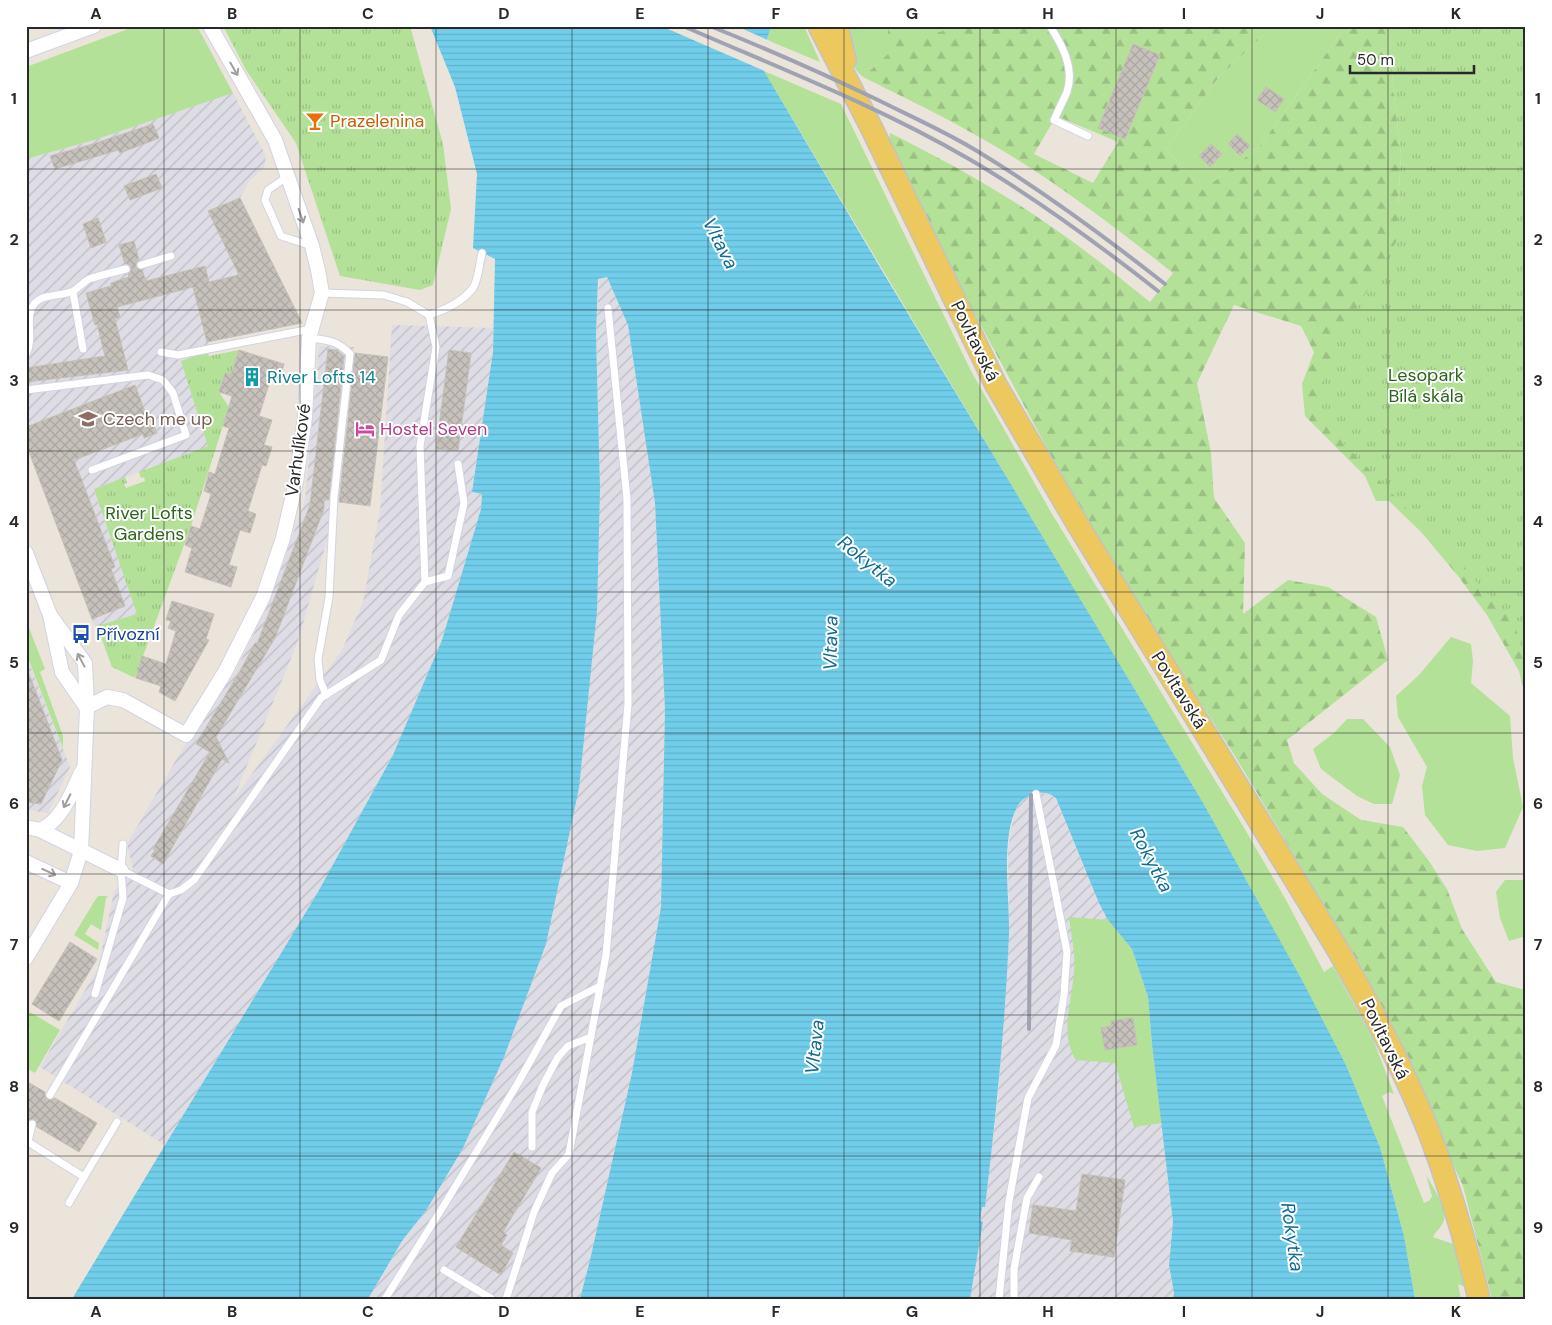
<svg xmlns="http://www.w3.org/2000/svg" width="1552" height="1325" viewBox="0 0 1552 1325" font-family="'DM Sans',sans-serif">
  <defs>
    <pattern id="industrial-furrows" width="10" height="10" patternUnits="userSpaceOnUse" patternTransform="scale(1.25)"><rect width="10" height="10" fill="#dedce4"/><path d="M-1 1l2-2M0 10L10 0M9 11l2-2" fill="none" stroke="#bebdc4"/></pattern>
    <pattern id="forest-firs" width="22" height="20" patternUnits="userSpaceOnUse" patternTransform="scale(1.25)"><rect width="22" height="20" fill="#b3e198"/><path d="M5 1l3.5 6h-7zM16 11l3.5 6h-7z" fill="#9ac183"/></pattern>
    <pattern id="park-tufts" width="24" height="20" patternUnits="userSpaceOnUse" patternTransform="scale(1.25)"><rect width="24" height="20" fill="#b3e198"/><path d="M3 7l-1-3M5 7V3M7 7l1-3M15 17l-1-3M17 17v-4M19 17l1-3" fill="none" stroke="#9ac183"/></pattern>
    <pattern id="water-rules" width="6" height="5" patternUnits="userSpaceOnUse" patternTransform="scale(1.25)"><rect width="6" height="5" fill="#70ceeb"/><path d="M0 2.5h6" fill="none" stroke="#61b1ca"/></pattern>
    <pattern id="building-cross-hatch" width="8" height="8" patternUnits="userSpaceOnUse" patternTransform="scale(1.25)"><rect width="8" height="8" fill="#c6c1bb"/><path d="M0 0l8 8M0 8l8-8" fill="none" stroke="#aaa6a1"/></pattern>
  </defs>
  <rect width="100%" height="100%" fill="#ebe4db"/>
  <g fill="url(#industrial-furrows)">
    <path d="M233,93L266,156L264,168L249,181L240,198L302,323L208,341V446L94,489L137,614L95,627L26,444V159L94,140Z"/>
    <path d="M607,277L628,325L655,503L665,709L661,907L632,1073L590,1260L580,1299H368L402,1241L427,1209L463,1148L600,488L596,335L599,279Z"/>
    <path d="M392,325L493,328V352L472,492L482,494L481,509L442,640L393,755L318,892L165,1145L40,1067L98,968L114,892L133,869L127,844L190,736L233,676L269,603L305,500L319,346L354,347L339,498L298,641L233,800L342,650L363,602L380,510Z"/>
    <path d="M26,655L70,767L48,813L26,810Z"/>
    <path d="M1046,793L1056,798L1085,870L1132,949L1152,1044L1162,1123L1167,1172L1173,1222L1169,1265L1174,1293L1173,1299H970L983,1222L980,1221L982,1206H985L998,1097L1009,933L1008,850L1010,834L1015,812L1020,801L1031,795Z"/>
  </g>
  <g fill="#b3e198" fill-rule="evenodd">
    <path d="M136,26H197L233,93L94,140L26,159V67Z"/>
    <path d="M771,26H804L820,62L767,40Z"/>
    <path d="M845,26H888V54L863,77C847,64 848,46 845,26Z"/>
    <path d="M899,26H963L904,42Z"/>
    <path d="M1273,26H1346L1260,146L1203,190L1166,149L1218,78Z"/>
    <path d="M764,71L841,104L971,371L1052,514L1243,826L1286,900L1324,972L1333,966L1373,1039L1394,1094L1389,1092L1382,1096L1424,1203L1430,1200L1432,1196L1426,1175C1432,1186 1448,1208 1444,1220C1442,1227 1436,1231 1433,1237L1453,1244L1465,1287L1458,1284L1461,1299H1415L1404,1236L1380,1147L1346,1065L1202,801L1080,600Z"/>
    <path d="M26,620L45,669L40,672L63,736V748L26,653Z"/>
    <path d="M1451,637L1471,644L1473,661L1471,683L1510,716L1513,758L1523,807L1505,848L1477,851L1448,845L1425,815L1422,786L1427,767L1398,717L1396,696L1419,675Z"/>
    <path d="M1347,719H1363L1390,747L1400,775L1392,804H1374L1357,796L1321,769L1313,749L1334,733Z"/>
    <path d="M1505,880H1522L1526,882V936L1509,941L1500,918L1496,892Z"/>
    <path d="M99,896H108L106,898L101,930L91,924L85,934L99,943L98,950L74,935L97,897Z"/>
    <path d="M1069,917L1108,920L1132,949L1148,997L1152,1044L1162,1123L1134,1127L1115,1063L1076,1060C1059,1033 1072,1001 1074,972C1076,954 1071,935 1069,917ZM1133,1018L1137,1045L1105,1050L1101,1028L1111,1026V1021Z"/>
    <path d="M30,1012L60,1030L35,1073L26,1068V1036L30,1031L26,1028V1018Z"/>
  </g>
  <path fill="url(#forest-firs)" fill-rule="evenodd" d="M888,26H899L904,41L963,26H1273L1218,78L1166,149L1203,190L1260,146L1346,26H1396L1390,31L1393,87L1401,155L1398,204L1526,314V700L1519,671L1487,615L1458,576L1422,533L1389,501H1376L1365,476L1305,416L1302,384L1314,352L1301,326L1234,305L1197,383L1211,453L1214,498L1245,543L1243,614L1288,580L1328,587L1376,617L1388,660L1287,740L1294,763L1322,794L1361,820L1403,827L1429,861L1447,889L1462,929L1496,982L1525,990L1526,989V1299H1492L1463,1186L1365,974L1235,756L1098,543L978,320L889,145L890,133C944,160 997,189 1046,223C1082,247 1116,275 1150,302L1173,273C1112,225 1049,176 981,138C943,116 903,97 863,77L888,54ZM1133,44L1160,56L1125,139L1098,127ZM1061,118L1118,142L1093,183L1034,154L1054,120Z"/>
  <g fill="url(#park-tufts)">
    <path d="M223,26H410L443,144L451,209L433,285L420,290L340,276L296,143L246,70Z"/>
    <path d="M1396,26H1440L1448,28L1456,26H1526V665L1514,621L1315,413L1334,346L1396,242L1401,155L1393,87L1390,31Z"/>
    <path d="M239,350L233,369L234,376L225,373L219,392L229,407L191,526L135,678L112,667L97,626L137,614L94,489L125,477L127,483L124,484L126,488L145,481L144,477L141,478L139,472L208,446L181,361L207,352L209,356Z"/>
  </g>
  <path fill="url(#water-rules)" d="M430,26H771L760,64L881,269L1202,801L1303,982L1346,1065L1380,1147L1404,1236L1415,1299H1173L1174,1293L1169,1265L1173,1222L1152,1044L1148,997L1132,949L1108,920L1099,903L1056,798C1053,796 1049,793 1045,793C1035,791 1021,798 1017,807C1000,839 1010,899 1009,935C1005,1026 996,1116 985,1207H982L980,1221L983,1222L970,1299H580L590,1260L632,1073L661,907L665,709L655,503L628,325L607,277L598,279L596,335L600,488L597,611L579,788L546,944L504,1057L463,1148L427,1209L402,1241L368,1299H72L318,892L393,755L442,640L481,509L482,494L472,492L493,352L495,259L473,248L477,174L455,87Z"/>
  <path fill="#ebe4db" d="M661,26H736L770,41L763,57L762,63L767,72Z"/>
  <g fill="url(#building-cross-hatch)" stroke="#c6c0b5">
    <path d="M1133,44L1160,55L1125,139L1098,128Z"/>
    <path d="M1266,87L1284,99L1275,112L1257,100Z"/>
    <path d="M153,124L159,138L149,142L120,153L118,150L55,169L50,156L93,144Z"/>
    <path d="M1237,134L1250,146L1240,156L1228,144Z"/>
    <path d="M1211,144L1222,154L1210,167L1199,156Z"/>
    <path d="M156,174L162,188L130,200L124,186Z"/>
    <path d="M240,198L302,323L207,342L193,287L117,307L120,317L115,319L128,370L26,382V368L105,356L97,324L95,325L86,293L111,286V283L129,277L128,274L131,271V267L128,264H125L119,245L134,241L139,260L136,263V267L142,270L146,281L205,266L209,282L239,275L208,211Z"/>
    <path d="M98,218L106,242L91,248L83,224Z"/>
    <path d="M328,349L337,350L344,356L329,500H324V509L275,638L216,737L229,763L222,759L163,864L151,856L155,850L153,849L210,752L196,744L240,671L255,643L257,644L310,505Z"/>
    <path d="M239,350L284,364L278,383L270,381L259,416L272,420L264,445L272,447L266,466L262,465L248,511L256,514L250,533L240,530L229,565L237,567L231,587L185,572L192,548L185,545L191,526L200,529L211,494L204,491L209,472L215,474L229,428L223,426L232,396L219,392L225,373L231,375Z"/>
    <path d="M449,350L471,353L458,451L436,449Z"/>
    <path d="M355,353L388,357L370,506L339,502Z"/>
    <path d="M135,385L146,414L150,413L157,433L144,438L143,434L74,460L115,567L111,569L125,606L92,619L26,444V427Z"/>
    <path d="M172,601L214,614L206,639L209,640L175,701L159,692L161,686L136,678L142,656L166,664L176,631L168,628L171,621L166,620Z"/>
    <path d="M26,666L62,760L41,804L26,802Z"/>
    <path d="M70,942L97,959L59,1021L32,1004Z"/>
    <path d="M1133,1018L1137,1045L1105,1050L1101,1028L1111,1026V1021Z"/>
    <path d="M26,1081L45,1092V1095L47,1099L50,1100L55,1098L97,1123L79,1152L37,1127L35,1120H26Z"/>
    <path d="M514,1152L541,1168L503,1232L507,1235L501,1245L513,1253L501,1275L456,1247Z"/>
    <path d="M1082,1174L1125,1180L1114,1257L1070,1251L1072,1240L1029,1233L1033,1205L1076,1211Z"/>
  </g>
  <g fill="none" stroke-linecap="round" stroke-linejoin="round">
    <g stroke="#d0d4e2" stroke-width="9">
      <g id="lane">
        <path d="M1050,26C1062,45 1075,68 1067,92C1063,101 1058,111 1054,120L1088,136"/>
        <path d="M288,176L268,190L265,200L281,236L312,246"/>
        <path d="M141,265L171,256"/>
        <path d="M73,292L83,349"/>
        <path d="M322,293L384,295L407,302L429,315C445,310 463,301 473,288C478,281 480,261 482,253"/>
        <path d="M309,338C327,340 337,340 350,354L334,497L329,597L318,659L320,680L326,695"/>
        <path d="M161,352L178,355L311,329"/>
        <path d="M26,355C34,338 26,322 31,310C36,293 57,297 71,292C76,291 82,283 89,279C101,275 114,272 126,269"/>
        <path d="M26,390L148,375L163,380L173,393L186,435L92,470"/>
        <path d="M425,582L448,576L464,503L458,464"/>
        <path d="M121,870L169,894"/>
        <path d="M95,994L123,898L121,870L123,844"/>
        <path d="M50,1095L169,894L181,890L194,880L321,698L381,660L399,615L425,582L420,446L436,347L429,315"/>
        <path d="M32,1124L28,1142L84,1177L69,1203"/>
        <path d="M532,1147V1112L543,1085L558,1057L568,1046L591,1037"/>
        <path d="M84,1177L117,1122"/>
        <path d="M444,1270L492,1299"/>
        <path d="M385,1299L446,1202L518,1083L561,1006L600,986"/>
        <path d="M506,1299L534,1212L552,1173L569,1154L606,955L628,704L627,499L608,308"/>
        <path d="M999,1299L1009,1201L1028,1098L1056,1045L1064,995L1067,952L1036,794"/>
        <path d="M1014,1299V1269L1027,1198L1039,1177"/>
      </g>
    </g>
    <g stroke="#d0d4e2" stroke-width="16">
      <g id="street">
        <path d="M26,51L94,26"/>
        <path d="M26,553L50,615L62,672L86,707"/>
        <path d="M87,707L107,697L123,700L186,735L225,672L263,597L283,538L296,482L305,417L309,338L322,293L318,270L312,246L275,140L210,26"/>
        <path d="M26,827L40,830L121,870"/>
        <path d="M40,830C63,820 72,791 82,771"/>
        <path d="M26,862L71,883"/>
        <path d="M26,958L71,883L81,851L87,707L85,663L50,615"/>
      </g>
    </g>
    <g stroke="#c3c3c3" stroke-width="24">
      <g id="primary">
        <path d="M819,26L871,127L996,385L1078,525L1338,950C1372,1010 1405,1071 1430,1135C1450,1188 1466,1243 1479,1299"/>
        <path d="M837,26L845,60"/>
      </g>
    </g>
    <use href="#lane" stroke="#fff" stroke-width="7"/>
    <use href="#street" stroke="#fff" stroke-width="14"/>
    <use href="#primary" stroke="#edc85e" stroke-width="21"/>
    <g stroke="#9ea2b3" stroke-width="4">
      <path d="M683,26C779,68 878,106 969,159C1036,198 1097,243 1158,291"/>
      <path d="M710,26C767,49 824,74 880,101C912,117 946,132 977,151C1043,191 1104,236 1165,284"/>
      <path d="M1029,1029L1031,795"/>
    </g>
  </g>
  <defs><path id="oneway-shaft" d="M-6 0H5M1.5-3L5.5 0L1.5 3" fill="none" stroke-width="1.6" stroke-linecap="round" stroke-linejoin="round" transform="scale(1.25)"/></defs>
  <g stroke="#9f9f9f">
    <use href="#oneway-shaft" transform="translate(234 69) rotate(60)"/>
    <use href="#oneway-shaft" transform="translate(301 216) rotate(71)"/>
    <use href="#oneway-shaft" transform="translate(81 660) rotate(-118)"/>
    <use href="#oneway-shaft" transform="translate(67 801) rotate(117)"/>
    <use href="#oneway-shaft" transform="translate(49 872) rotate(25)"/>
  </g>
  <path fill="none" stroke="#292929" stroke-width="1" stroke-opacity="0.55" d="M164,26V1299M300,26V1299M436,26V1299M572,26V1299M708,26V1299M844,26V1299M980,26V1299M1116,26V1299M1252,26V1299M1388,26V1299M26,169H1526M26,310H1526M26,451H1526M26,592H1526M26,733H1526M26,874H1526M26,1015H1526M26,1156H1526"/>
  <defs>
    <g id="bar-bare" transform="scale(1.5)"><path d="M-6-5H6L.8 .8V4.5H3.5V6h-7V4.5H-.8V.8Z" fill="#e8710a" stroke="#fff" stroke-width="2.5" paint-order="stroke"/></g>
    <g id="building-bare" transform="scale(1.5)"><path d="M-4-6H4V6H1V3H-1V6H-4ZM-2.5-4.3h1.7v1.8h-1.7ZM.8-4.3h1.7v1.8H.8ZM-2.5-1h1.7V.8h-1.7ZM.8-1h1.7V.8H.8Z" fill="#0f9aa8" stroke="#fff" stroke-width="2.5" paint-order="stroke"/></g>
    <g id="school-bare" transform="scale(1.5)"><path d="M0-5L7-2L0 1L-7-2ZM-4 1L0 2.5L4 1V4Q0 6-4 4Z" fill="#8d6e63" stroke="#fff" stroke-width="2.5" paint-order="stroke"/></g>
    <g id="hotel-bare" transform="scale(1.5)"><path d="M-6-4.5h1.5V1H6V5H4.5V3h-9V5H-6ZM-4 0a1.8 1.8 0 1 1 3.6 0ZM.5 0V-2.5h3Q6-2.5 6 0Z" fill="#d1479c" stroke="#fff" stroke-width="2.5" paint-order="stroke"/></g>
    <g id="bus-bare" transform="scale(1.5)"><path d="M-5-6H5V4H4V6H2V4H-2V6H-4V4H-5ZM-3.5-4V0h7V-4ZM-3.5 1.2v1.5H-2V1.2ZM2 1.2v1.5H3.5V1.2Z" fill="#1a4fb4" stroke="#fff" stroke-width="2.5" paint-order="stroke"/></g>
  </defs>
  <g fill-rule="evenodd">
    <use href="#bar-bare" x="315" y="121"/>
    <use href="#building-bare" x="252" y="377"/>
    <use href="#school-bare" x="88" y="419"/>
    <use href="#hotel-bare" x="365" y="429"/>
    <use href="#bus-bare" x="81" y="634"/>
  </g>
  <g text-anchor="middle" stroke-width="4" stroke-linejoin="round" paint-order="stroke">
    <g font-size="18" fill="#c56008" stroke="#fff" text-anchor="start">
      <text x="330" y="127">Prazelenina</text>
    </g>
    <g font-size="18" fill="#292929" stroke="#fff">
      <text transform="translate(975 341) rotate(64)" y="6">Povltavská</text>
      <text transform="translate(298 450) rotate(-82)" y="6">Varhulíkové</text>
      <text transform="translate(1179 690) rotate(58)" y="6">Povltavská</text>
      <text transform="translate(1385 1039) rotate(64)" y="6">Povltavská</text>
    </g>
    <g font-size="18" fill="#2c641b" stroke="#fff">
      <text x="1426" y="381">Lesopark<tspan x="1426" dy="21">Bílá skála</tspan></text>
      <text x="149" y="519">River Lofts<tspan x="149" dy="21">Gardens</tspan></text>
    </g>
    <g font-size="18" fill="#0d838f" stroke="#fff" text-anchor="start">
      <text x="267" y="383">River Lofts 14</text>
    </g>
    <g font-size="18" fill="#785e54" stroke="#fff" text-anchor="start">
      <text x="103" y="425">Czech me up</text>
    </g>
    <g font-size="18" fill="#b23c85" stroke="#fff" text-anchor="start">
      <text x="380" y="435">Hostel Seven</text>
    </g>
    <g font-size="18" fill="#164399" stroke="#fff" text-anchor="start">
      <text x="96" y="640">Přívozní</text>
    </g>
    <g font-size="19" font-style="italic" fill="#106b96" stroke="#fff">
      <text transform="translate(721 243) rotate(63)" y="7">Vltava</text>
      <text transform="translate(868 561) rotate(39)" y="7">Rokytka</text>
      <text transform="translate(830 643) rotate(-89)" y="7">Vltava</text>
      <text transform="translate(1152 860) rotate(62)" y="7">Rokytka</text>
      <text transform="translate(814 1047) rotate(-84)" y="7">Vltava</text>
      <text transform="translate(1293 1237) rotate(82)" y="7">Rokytka</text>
    </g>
  </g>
  <rect width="1552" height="1325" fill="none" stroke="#ffffff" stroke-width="55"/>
  <path d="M1350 65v8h124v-8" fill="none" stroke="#292929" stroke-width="2.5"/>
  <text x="1357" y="65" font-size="15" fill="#292929" stroke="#ffffff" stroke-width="4" paint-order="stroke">50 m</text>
  <rect x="28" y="28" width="1496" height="1270" fill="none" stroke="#292929" stroke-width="2"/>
  <g font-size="16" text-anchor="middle" font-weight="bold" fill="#292929">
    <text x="96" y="19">A</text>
    <text x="232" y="19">B</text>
    <text x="368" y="19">C</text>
    <text x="504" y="19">D</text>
    <text x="640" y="19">E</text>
    <text x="776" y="19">F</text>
    <text x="912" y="19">G</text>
    <text x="1048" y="19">H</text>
    <text x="1184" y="19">I</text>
    <text x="1320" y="19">J</text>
    <text x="1456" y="19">K</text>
    <text x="14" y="104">1</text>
    <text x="1538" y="104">1</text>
    <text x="14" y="245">2</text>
    <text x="1538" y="245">2</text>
    <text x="14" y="386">3</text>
    <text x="1538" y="386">3</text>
    <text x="14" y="527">4</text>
    <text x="1538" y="527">4</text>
    <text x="14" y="668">5</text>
    <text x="1538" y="668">5</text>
    <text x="14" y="809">6</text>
    <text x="1538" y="809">6</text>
    <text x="14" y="950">7</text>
    <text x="1538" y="950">7</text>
    <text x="14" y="1092">8</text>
    <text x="1538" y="1092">8</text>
    <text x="14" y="1233">9</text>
    <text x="1538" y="1233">9</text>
    <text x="96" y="1317">A</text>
    <text x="232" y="1317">B</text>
    <text x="368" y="1317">C</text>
    <text x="504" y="1317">D</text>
    <text x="640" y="1317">E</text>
    <text x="776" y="1317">F</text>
    <text x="912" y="1317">G</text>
    <text x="1048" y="1317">H</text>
    <text x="1184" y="1317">I</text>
    <text x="1320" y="1317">J</text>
    <text x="1456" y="1317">K</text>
  </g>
</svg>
